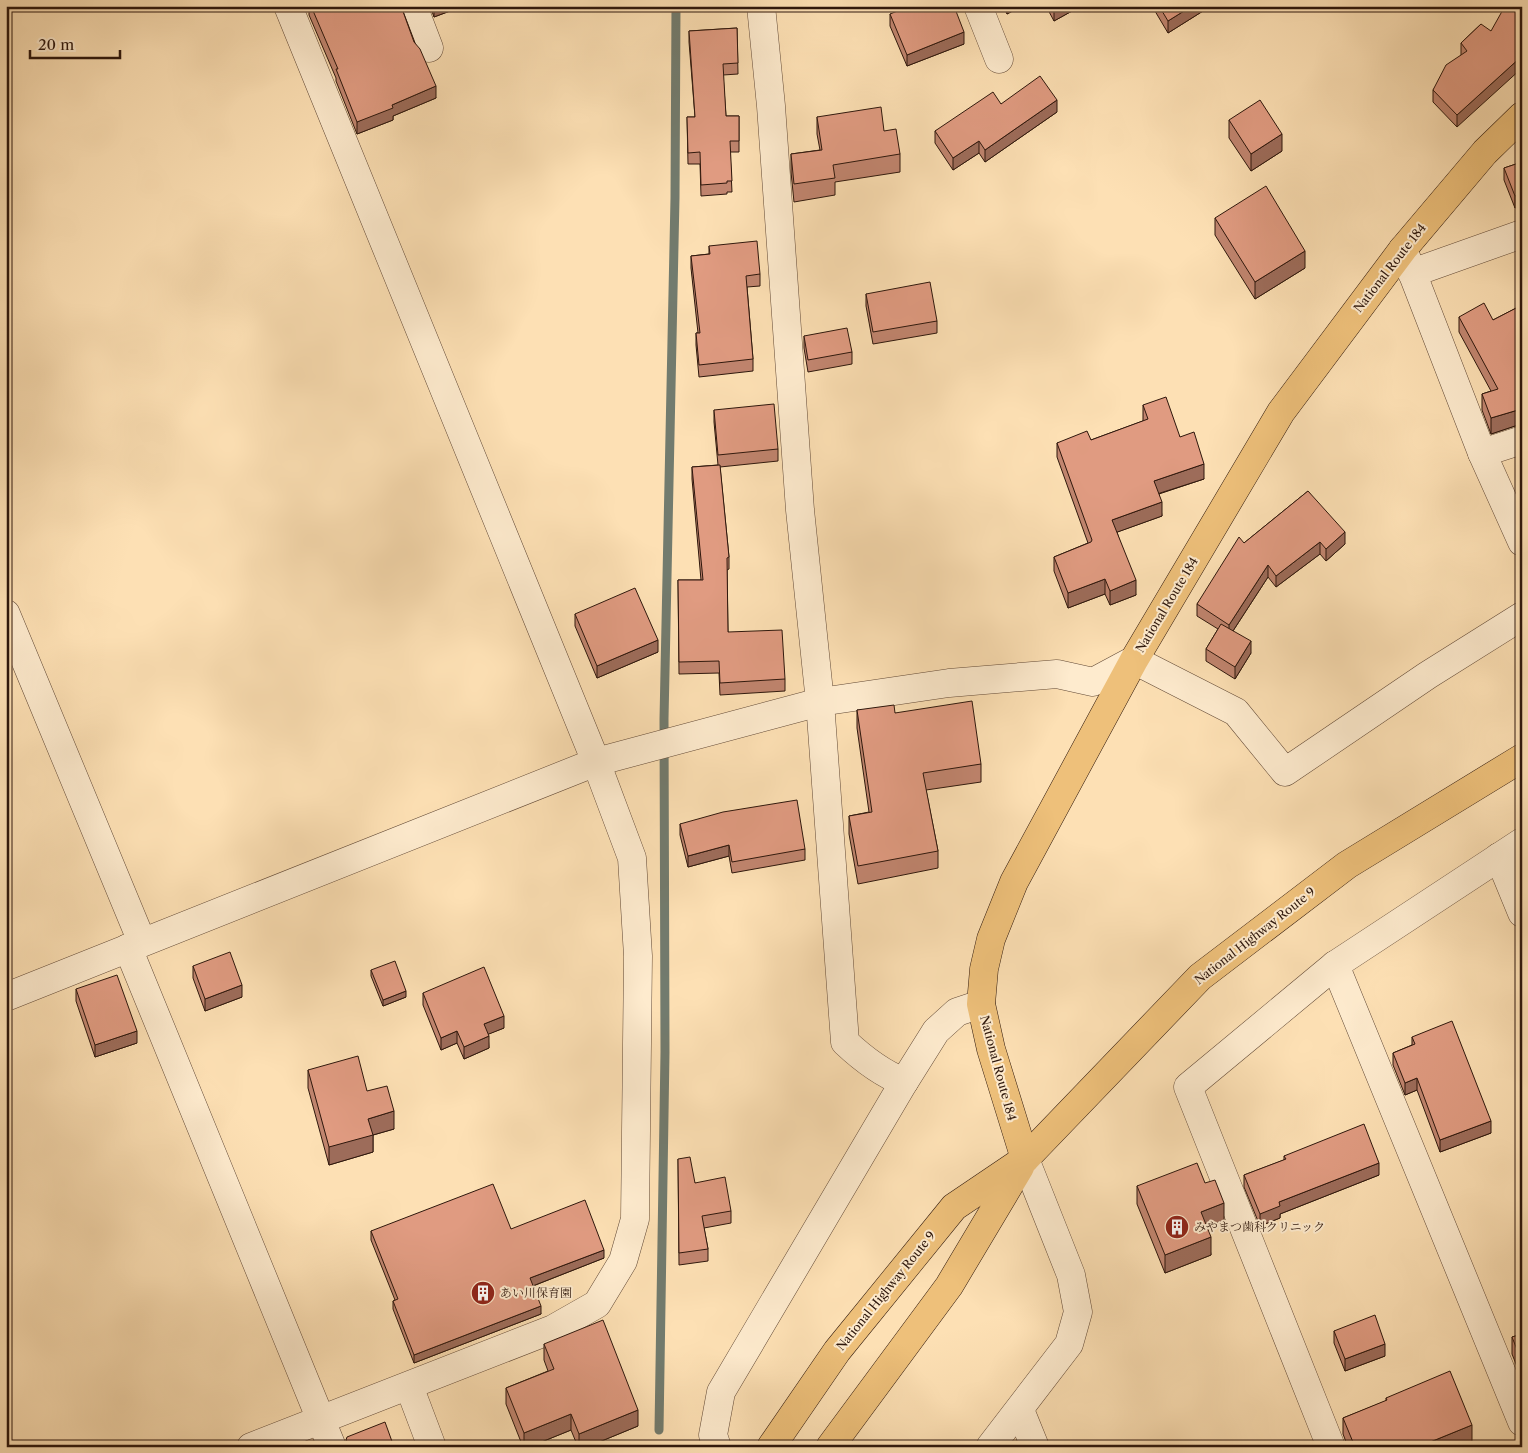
<svg xmlns="http://www.w3.org/2000/svg" width="1528" height="1453" viewBox="0 0 1528 1453" font-family="'Libre Caslon Text','Noto Serif JP',serif">
  <rect width="100%" height="100%" fill="#fde0b4"/>
  <filter id="stains"><feTurbulence type="fractalNoise" baseFrequency=".004" numOctaves="4"/><feColorMatrix values="0 0 0 0 .2 0 0 0 0 .09 0 0 0 0 .02 0 0 0 .5 -.17"/></filter>
  <radialGradient id="worn" r=".72"><stop offset=".6" stop-color="#630" stop-opacity="0"/><stop offset="1" stop-color="#630" stop-opacity=".3"/></radialGradient>
  <g fill="none" stroke-linecap="round" stroke-linejoin="round">
    <path stroke="#727b6e" stroke-width="9" d="M659,1430L665,1052L664,719L675,198L676,6"/>
    <g stroke="#624936" stroke-width="29">
      <g id="minor">
        <path d="M413,6L429,48"/>
        <path d="M761,6L771,106L800,510L820,702L845,1042C863,1059 881,1073 904,1082"/>
        <path d="M978,6L999,59"/>
        <path d="M1403,249L1482,453L1522,542"/>
        <path d="M1412,273L1522,234"/>
        <path d="M1482,453L1522,440"/>
        <path d="M6,614L142,942"/>
        <path d="M1499,857L1522,913"/>
        <path d="M128,948L332,1447"/>
        <path d="M1335,965L1522,1422"/>
        <path d="M6,997L596,762L820,702L949,683L1057,674L1093,682L1134,660L1236,712L1285,772L1428,675L1522,616"/>
        <path d="M409,1386L432,1447"/>
        <path d="M1020,1410L1035,1447"/>
        <path d="M251,1447L553,1329L597,1304L623,1261L635,1219L638,956L632,858L596,762L288,6"/>
        <path d="M717,1447L713,1435L721,1392L904,1082L936,1031L957,1012L981,1004"/>
        <path d="M1331,1447L1188,1087L1335,965L1522,842"/>
      </g>
    </g>
    <g stroke="#624936" stroke-width="29">
      <path id="tertiary" d="M990,1447L1069,1344L1078,1312L1071,1275L1025,1159"/>
    </g>
    <g stroke="#2e170c" stroke-width="29">
      <g id="trunk">
        <path d="M1025,1159L991,1049L981,1004L984,969L991,939L1014,882L1134,660L1281,412L1403,249L1485,152L1522,116"/>
        <path d="M771,1447L837,1351L954,1207L1025,1159L1200,977L1347,865L1522,758"/>
        <path d="M830,1447L949,1286L1020,1167"/>
      </g>
    </g>
    <use href="#minor" stroke="#feebce" stroke-width="28"/>
    <use href="#tertiary" stroke="#feebce" stroke-width="28"/>
    <use href="#trunk" stroke="#eec07a" stroke-width="28"/>
  </g>
  <g fill="#c1856f" stroke="#2e170c">
    <path d="M308,6H401L436,98L393,116V120L357,134L336,81V78L309,15V9Z"/>
    <path d="M430,6H458V8L434,17Z"/>
    <path d="M1003,6H1022L1007,14Z"/>
    <path d="M1046,6H1081L1054,21Z"/>
    <path d="M1152,6H1211L1168,33Z"/>
    <path d="M890,14L964,44L907,66L890,26Z"/>
    <path d="M1481,24L1457,127L1433,102V90L1461,55V43Z"/>
    <path d="M737,28L738,74L723,75L726,116H739V152H730L732,192H727V194L701,196L700,164H688L687,117H695L689,42V31Z"/>
    <path d="M1001,104L1057,112L985,162L979,153L953,170L935,143V131Z"/>
    <path d="M817,117L884,131L900,154V172L835,182V195L794,202L791,172V154L820,150L817,134Z"/>
    <path d="M1229,120L1282,151L1251,171L1229,138Z"/>
    <path d="M1522,162L1515,208L1504,180V168Z"/>
    <path d="M1215,218L1305,268L1255,299L1215,235Z"/>
    <path d="M709,246L760,274V286L747,287L753,359V371L699,377L696,345V333H698L691,268V256L709,254Z"/>
    <path d="M866,294L937,321V333L873,344L866,306Z"/>
    <path d="M1522,305V425H1518L1491,434L1482,410V394L1491,391L1459,332V317L1493,320Z"/>
    <path d="M804,336L852,352V364L808,372L804,348Z"/>
    <path d="M1143,405L1180,437L1204,479L1159,494L1162,516L1117,532L1136,595L1110,605L1105,594L1068,608L1054,571V557L1088,543L1057,457V443L1091,440L1143,421Z"/>
    <path d="M714,410L778,449V461L720,467L729,557V569L727,570L728,632L785,679V691L720,695L719,673L679,674L678,580H701L692,479V467L718,465L714,422Z"/>
    <path d="M1308,491L1345,544L1326,561L1320,554L1276,587L1268,577L1233,631L1251,653L1235,679L1206,661V649L1218,629L1197,616V604L1244,543Z"/>
    <path d="M575,614L658,652L597,678L575,626Z"/>
    <path d="M857,710L895,713L981,764V782L926,790L938,851V868L858,884L849,834V816L869,812L857,728Z"/>
    <path d="M680,824L805,849V860L732,873L729,856L688,867L680,835Z"/>
    <path d="M193,966L242,997L205,1011L193,978Z"/>
    <path d="M371,970L406,997L383,1006L371,976Z"/>
    <path d="M76,989L137,1043L95,1057L76,1001Z"/>
    <path d="M423,993L504,1028L488,1034L489,1048L464,1059L457,1043L441,1050L423,1005Z"/>
    <path d="M1412,1037L1491,1133L1440,1152L1417,1090L1405,1095L1393,1065V1053L1412,1045Z"/>
    <path d="M308,1070L367,1091L394,1129L373,1135V1152L329,1165L308,1088Z"/>
    <path d="M1284,1156L1379,1175L1280,1214V1218L1260,1226L1244,1187V1175L1284,1160Z"/>
    <path d="M678,1159L695,1183L731,1211V1223L704,1228L708,1249V1261L679,1265Z"/>
    <path d="M1205,1183L1224,1220L1207,1227L1211,1255L1165,1273L1137,1204V1186Z"/>
    <path d="M511,1229L604,1258L533,1286L541,1314L414,1363L393,1309V1301L395,1300L371,1240V1231Z"/>
    <path d="M1334,1331L1385,1356L1345,1371L1334,1343Z"/>
    <path d="M1522,1334V1379L1512,1354V1337Z"/>
    <path d="M544,1344L638,1426L587,1447H578L571,1430L529,1447H523L506,1404V1388L548,1371L544,1360Z"/>
    <path d="M1386,1398L1472,1441L1458,1447H1348L1343,1434V1418L1386,1401Z"/>
  </g>
  <g fill="#9d6c5a" stroke="#2e170c">
    <path d="M434,6H458V8L434,17Z"/>
    <path d="M1007,6H1022L1007,14Z"/>
    <path d="M1054,6H1081L1054,21Z"/>
    <path d="M1192,6H1211L1168,33V21Z"/>
    <path d="M964,32V44L907,66V55Z"/>
    <path d="M1522,56V68L1457,127V115Z"/>
    <path d="M436,86V98L393,116V120L357,134V122L392,105Z"/>
    <path d="M1057,100V112L985,162V150Z"/>
    <path d="M1282,134V151L1251,171V154Z"/>
    <path d="M979,141V153L953,170V158Z"/>
    <path d="M1522,193V205L1515,208V196Z"/>
    <path d="M1305,251V268L1255,299V282Z"/>
    <path d="M1518,410V425L1491,434V418Z"/>
    <path d="M1204,464V479L1154,495V481Z"/>
    <path d="M1162,502V516L1112,534V520Z"/>
    <path d="M1345,532V544L1326,561V549Z"/>
    <path d="M1320,542V554L1276,587V576Z"/>
    <path d="M1268,565V577L1229,637V625Z"/>
    <path d="M1105,579V594L1068,608V593Z"/>
    <path d="M1136,580V595L1110,605V591Z"/>
    <path d="M658,640V652L597,678V666Z"/>
    <path d="M1251,641V653L1235,679V667Z"/>
    <path d="M729,845V856L688,867V856Z"/>
    <path d="M242,985V997L205,1011V999Z"/>
    <path d="M406,991V997L383,1006V1000Z"/>
    <path d="M504,1016V1028L484,1036V1024Z"/>
    <path d="M137,1031V1043L95,1057V1045Z"/>
    <path d="M457,1031V1043L441,1050V1038Z"/>
    <path d="M489,1036V1048L464,1059V1047Z"/>
    <path d="M1417,1078V1090L1405,1095V1083Z"/>
    <path d="M394,1111V1129L373,1135V1152L329,1165V1147L368,1119Z"/>
    <path d="M1491,1121V1133L1440,1152V1140Z"/>
    <path d="M1379,1163V1175L1280,1214V1218L1260,1226V1214L1279,1202Z"/>
    <path d="M1224,1203V1220L1201,1230V1212Z"/>
    <path d="M1211,1237V1255L1165,1273V1255Z"/>
    <path d="M604,1250V1258L530,1287V1278Z"/>
    <path d="M541,1306V1314L414,1363V1355Z"/>
    <path d="M1385,1344V1356L1345,1371V1359Z"/>
    <path d="M638,1410V1426L587,1447H579V1434Z"/>
    <path d="M571,1414V1430L529,1447H524V1433Z"/>
    <path d="M1472,1425V1441L1458,1447H1418Z"/>
  </g>
  <g fill="#e09b81" stroke="#2e170c">
    <path d="M311,6H401L414,42L420,49L436,86L392,105L393,108L357,122L336,69H338Z"/>
    <path d="M910,6H954L964,32L907,55L890,14Z"/>
    <path d="M1159,6H1192L1168,21Z"/>
    <path d="M1505,6H1522V56L1457,115L1433,90L1446,65L1467,51L1461,43L1481,24L1491,31Z"/>
    <path d="M737,28L738,63L723,64L726,116H739V141H730L732,181H727V183L701,185L700,152L688,153L687,117H695L689,31Z"/>
    <path d="M1040,76L1057,100L985,150L979,141L953,158L935,131L993,92L1001,104Z"/>
    <path d="M1260,100L1282,134L1251,154L1229,120Z"/>
    <path d="M881,107L884,131L896,129L900,154L833,165L835,178L794,184L791,154L822,150L817,117Z"/>
    <path d="M1522,162V193L1515,196L1504,168Z"/>
    <path d="M1266,186L1305,251L1255,282L1215,218Z"/>
    <path d="M757,241L760,274L746,276L753,359L699,365L696,333H700L691,256L710,254L709,246Z"/>
    <path d="M930,282L937,321L873,332L866,294Z"/>
    <path d="M1484,303L1493,320L1522,305V409L1518,410L1491,418L1482,394L1498,389L1459,317Z"/>
    <path d="M847,328L852,352L808,360L804,336Z"/>
    <path d="M1166,397L1180,437L1194,432L1204,464L1154,481L1162,502L1112,520L1136,580L1110,591L1105,579L1068,593L1054,557L1091,542L1092,540L1057,443L1087,431L1091,440L1148,419L1143,405Z"/>
    <path d="M774,404L778,449L718,455L714,410Z"/>
    <path d="M720,465L729,557L727,558L728,632L782,630L785,679L720,683L719,661L679,662L678,580H703L692,467Z"/>
    <path d="M1308,491L1345,532L1326,549L1320,542L1276,576L1268,565L1229,625L1197,604L1239,537L1244,543Z"/>
    <path d="M635,588L658,640L597,666L575,614Z"/>
    <path d="M1221,624L1251,641L1235,667L1206,649Z"/>
    <path d="M972,701L981,764L923,773L938,851L858,866L849,816L872,812L857,710L894,705L895,713Z"/>
    <path d="M797,800L805,849L732,862L729,845L688,856L680,824L723,812Z"/>
    <path d="M230,952L242,985L205,999L193,966Z"/>
    <path d="M395,961L406,991L383,1000L371,970Z"/>
    <path d="M484,967L504,1016L484,1024L489,1036L464,1047L457,1031L441,1038L423,993Z"/>
    <path d="M117,975L137,1031L95,1045L76,989Z"/>
    <path d="M1452,1021L1491,1121L1440,1140L1417,1078L1405,1083L1393,1053L1415,1044L1412,1037Z"/>
    <path d="M358,1056L367,1091L387,1086L394,1111L368,1119L373,1135L329,1147L308,1070Z"/>
    <path d="M1364,1124L1379,1163L1279,1202L1280,1206L1260,1214L1244,1175L1286,1159L1284,1156Z"/>
    <path d="M690,1157L695,1183L725,1177L731,1211L702,1216L708,1249L679,1253L678,1159Z"/>
    <path d="M1197,1163L1205,1183L1215,1180L1224,1203L1201,1212L1211,1237L1165,1255L1137,1186Z"/>
    <path d="M493,1184L511,1229L585,1200L604,1250L530,1278L541,1306L414,1355L393,1301L398,1299L371,1231Z"/>
    <path d="M1375,1315L1385,1344L1345,1359L1334,1331Z"/>
    <path d="M603,1320L638,1410L579,1434L571,1414L524,1433L506,1388L554,1369L544,1344Z"/>
    <path d="M1522,1334V1362L1512,1337Z"/>
    <path d="M1450,1371L1472,1425L1418,1447H1355L1343,1418L1387,1400L1386,1398Z"/>
    <path d="M385,1422L394,1447H349L346,1440L347,1437Z"/>
  </g>
  <defs>
    <g id="building-disc" transform="scale(1.25)"><circle r="9.5" fill="#8f2418" stroke="#feebce"/><path d="M-4-6H4V6H1V3H-1V6H-4ZM-2.5-4.3h1.7v1.8h-1.7ZM.8-4.3h1.7v1.8H.8ZM-2.5-1h1.7V.8h-1.7ZM.8-1h1.7V.8H.8Z" fill="#fff"/></g>
  </defs>
  <g fill-rule="evenodd">
    <use href="#building-disc" x="1177" y="1227"/>
    <use href="#building-disc" x="483" y="1293"/>
  </g>
  <g text-anchor="middle" stroke-width="4" stroke-linejoin="round" paint-order="stroke">
    <g font-size="12" fill="#2e170c" stroke="#feebce">
      <text transform="translate(1390 268) rotate(-52)" y="4">National Route 184</text>
      <text transform="translate(1167 605) rotate(-59)" y="4">National Route 184</text>
      <text transform="translate(1255 936) rotate(-38)" y="4">National Highway Route 9</text>
      <text transform="translate(998 1068) rotate(75)" y="4">National Route 184</text>
      <text transform="translate(886 1291) rotate(-51)" y="4">National Highway Route 9</text>
    </g>
    <g font-size="12" fill="#2e170c" stroke="#feebce" text-anchor="start">
      <text x="1194" y="1231">みやまつ歯科クリニック</text>
      <text x="500" y="1297">あい川保育園</text>
    </g>
  </g>
  <rect width="1528" height="1453" fill="none" stroke="#fde0b4" stroke-width="25"/>
  <rect x="8" y="8" width="1513" height="1438" fill="none" stroke="#2e170c" stroke-width="2.5"/>
  <rect x="12" y="12" width="1503" height="1428" fill="none" stroke="#2e170c"/>
  <path d="M30 50v8h90v-8" fill="none" stroke="#2e170c" stroke-width="2.5"/>
  <text x="38" y="50" font-size="15" fill="#2e170c" stroke="#feebce" stroke-width="4" paint-order="stroke">20 m</text>
  <rect width="100%" height="100%" filter="url(#stains)"/>
  <rect width="100%" height="100%" fill="url(#worn)"/>
</svg>
